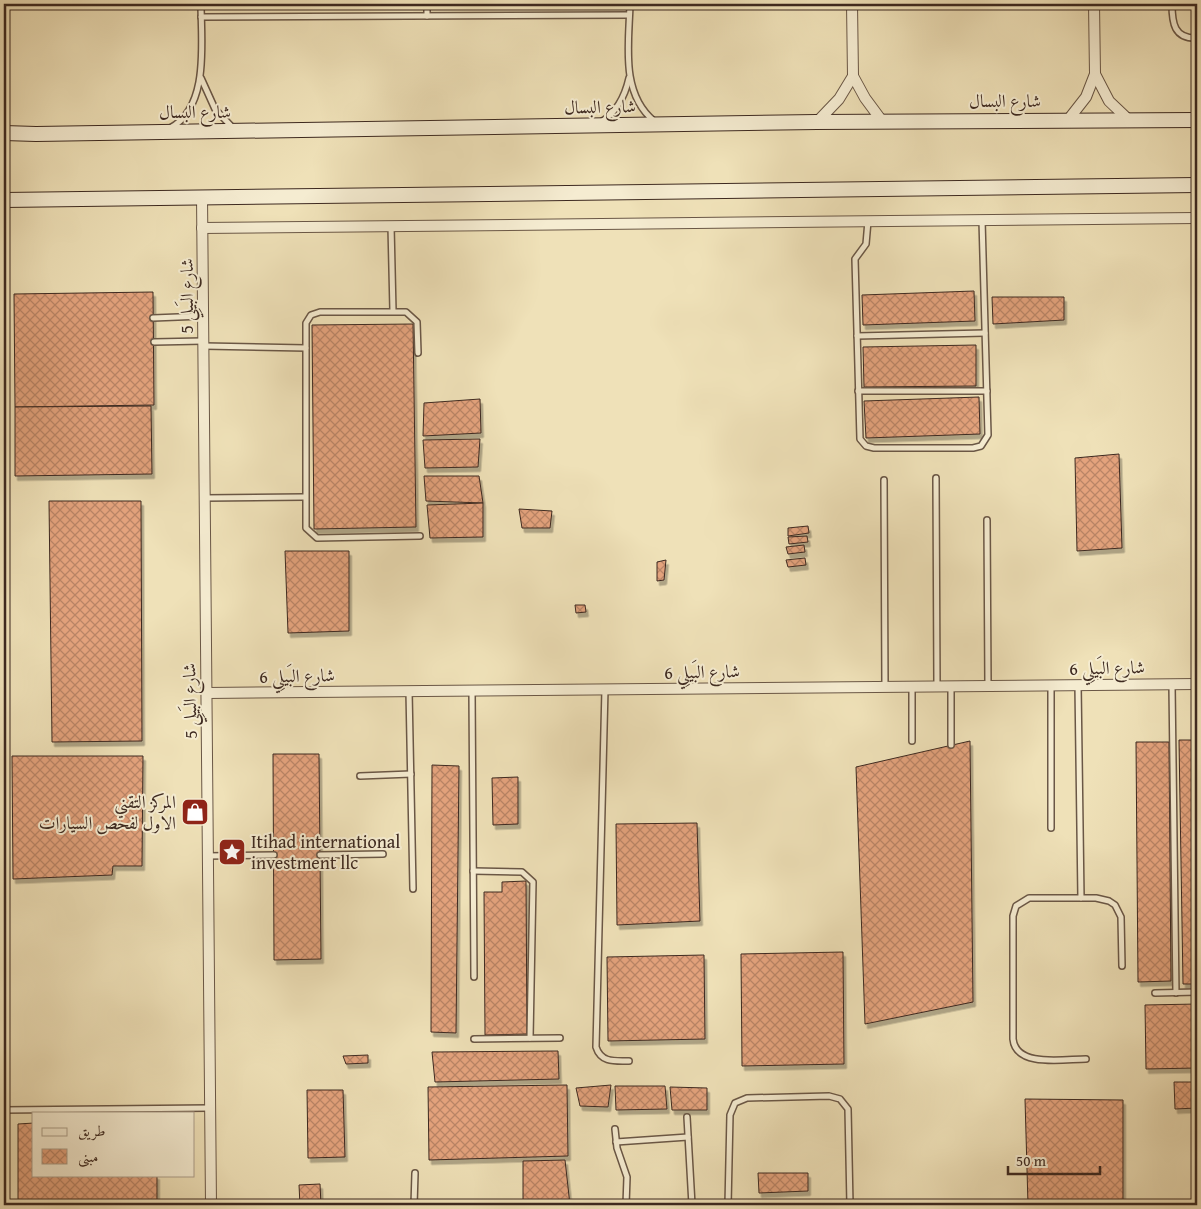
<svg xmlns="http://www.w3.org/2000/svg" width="1201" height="1209" viewBox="0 0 1201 1209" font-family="'Gentium Book Plus',Amiri,serif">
  <defs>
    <pattern id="building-cross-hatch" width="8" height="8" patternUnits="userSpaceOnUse" patternTransform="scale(1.25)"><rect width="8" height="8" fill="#e4a37d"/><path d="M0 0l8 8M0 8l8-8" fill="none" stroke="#ba8566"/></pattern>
    <filter id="shadow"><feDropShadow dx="2.5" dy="4.5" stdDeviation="0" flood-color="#0004"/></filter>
  </defs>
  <rect width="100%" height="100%" fill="#efe1b8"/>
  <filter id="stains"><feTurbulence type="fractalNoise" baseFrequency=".004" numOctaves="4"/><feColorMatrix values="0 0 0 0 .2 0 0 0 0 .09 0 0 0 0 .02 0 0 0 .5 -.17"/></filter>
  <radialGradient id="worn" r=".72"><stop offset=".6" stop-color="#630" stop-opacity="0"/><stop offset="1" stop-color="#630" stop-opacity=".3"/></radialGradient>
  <g fill="url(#building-cross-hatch)" stroke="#3d2920" filter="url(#shadow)">
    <path d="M974,291L975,321L863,325L862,295Z"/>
    <path d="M153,292L154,405L15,407L14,294Z"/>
    <path d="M992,297H1064V320L993,324Z"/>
    <path d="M413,324L416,527L314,529L312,325Z"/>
    <path d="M976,345V386L864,387L863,347Z"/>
    <path d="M979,397L980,434L866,438L864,401Z"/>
    <path d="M480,399L481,433L423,436L424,403Z"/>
    <path d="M151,406L152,474L15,476V407Z"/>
    <path d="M480,439L478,467L425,468L423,440Z"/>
    <path d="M1119,454L1122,548L1077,551L1075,458Z"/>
    <path d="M424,476H479L483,503L426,501Z"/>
    <path d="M49,501H141L142,741L52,742Z"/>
    <path d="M483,503V537L430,538L427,505Z"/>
    <path d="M519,509L552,511L550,528H522Z"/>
    <path d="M808,526L809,533L788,536V528Z"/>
    <path d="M807,536L808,542L789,544L788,537Z"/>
    <path d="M804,545L805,552L788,554L786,547Z"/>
    <path d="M285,551H349V631L288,633Z"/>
    <path d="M805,558L806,565L788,567L786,560Z"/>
    <path d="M666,560L664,580L657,581V562Z"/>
    <path d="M575,605H585L586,612L576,613Z"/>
    <path d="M1179,740H1197V984H1183Z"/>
    <path d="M970,741L973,1002L865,1024L856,767Z"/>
    <path d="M1136,742H1169L1171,981L1138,982Z"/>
    <path d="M273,754H319L321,959L274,960Z"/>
    <path d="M12,756H143L142,866H113L112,875L13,879Z"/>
    <path d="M432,765L459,766L456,1033L431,1032Z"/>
    <path d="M518,777V824L493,825L492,778Z"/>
    <path d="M697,823L700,921L617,925L616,824Z"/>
    <path d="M526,881L527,1034L485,1035L484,892H502V882Z"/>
    <path d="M843,952L844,1064L742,1066L741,954Z"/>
    <path d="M704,955L705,1039L608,1041L607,957Z"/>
    <path d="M1197,1004V1068L1146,1069L1145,1005Z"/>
    <path d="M558,1051L559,1079L435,1082L432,1052Z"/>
    <path d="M368,1055V1063L346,1064L343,1056Z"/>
    <path d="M1174,1082H1197V1108L1175,1109Z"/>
    <path d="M567,1085L568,1156L429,1160L428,1087Z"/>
    <path d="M611,1085L608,1107L580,1106L576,1088Z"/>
    <path d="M615,1086H665L667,1109L616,1110Z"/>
    <path d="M670,1087L707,1088V1110H672Z"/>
    <path d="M307,1090H343L345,1157L308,1158Z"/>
    <path d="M1025,1099L1123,1100V1205H1028Z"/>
    <path d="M34,1123V1175H157V1205H18V1124Z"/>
    <path d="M565,1160L570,1205H523V1161Z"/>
    <path d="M758,1173H808V1191L759,1193Z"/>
    <path d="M320,1184L321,1205H300L299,1185Z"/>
    <path d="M573,1201L610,1202L609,1205H573Z"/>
  </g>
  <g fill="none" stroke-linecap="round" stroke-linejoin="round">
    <g stroke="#6a5746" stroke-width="8">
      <g id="lane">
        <path d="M630,4C629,43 620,93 654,121"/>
        <path d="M1172,4C1172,23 1174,39 1197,38"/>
        <path d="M427,16V4"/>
        <path d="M201,17L629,15"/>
        <path d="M201,78L215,109L232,127"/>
        <path d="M601,122C617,112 625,96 629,78"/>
        <path d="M170,128C210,107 201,41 201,4"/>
        <path d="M868,221L866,244L855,259L860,439L866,446L874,448H973L981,446L988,435L982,220"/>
        <path d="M391,226L393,311"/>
        <path d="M153,318L203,316"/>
        <path d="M857,336L985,333"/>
        <path d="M154,342L203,341"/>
        <path d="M204,346L306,348"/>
        <path d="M418,353L417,322L406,312H320L311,315L306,323V528L317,538L420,536"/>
        <path d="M858,391H987"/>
        <path d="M936,478L937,686"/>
        <path d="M884,480L885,687"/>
        <path d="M205,498L304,497"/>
        <path d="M987,520L988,686"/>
        <path d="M1078,685L1081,898"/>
        <path d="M1172,685L1176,993"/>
        <path d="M1051,686V828"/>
        <path d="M605,689L596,1047C601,1063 615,1061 629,1061"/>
        <path d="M409,691L413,889"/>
        <path d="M472,691L474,977"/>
        <path d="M912,741V687"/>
        <path d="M951,745V686"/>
        <path d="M360,776L411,774"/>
        <path d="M320,855L383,854"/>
        <path d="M208,856L274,855"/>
        <path d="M473,871L522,872L533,882L530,1038"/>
        <path d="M1155,993L1197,992"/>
        <path d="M474,1039L560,1038"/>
        <path d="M1086,1059C1064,1059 1016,1068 1013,1039V916L1016,906L1029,898H1096L1109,901L1115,905L1121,917L1122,966"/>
        <path d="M4,1110L210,1108"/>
        <path d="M687,1117L692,1205"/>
        <path d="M615,1129L617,1148L627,1177L626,1205"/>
        <path d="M616,1142L688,1137"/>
        <path d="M414,1205L415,1173"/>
        <path d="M728,1205L730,1115L735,1103L747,1098L829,1096L840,1099L848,1109L850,1205"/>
      </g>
    </g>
    <g stroke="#6a5746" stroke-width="12">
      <g id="street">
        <path d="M852,4L853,76L865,98L882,121"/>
        <path d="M1095,74L1109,101L1129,120"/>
        <path d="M1068,120L1086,97L1095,74L1094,4"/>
        <path d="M817,122L839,99L853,76"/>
        <path d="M202,196L211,1205"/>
        <path d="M202,228L1197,218"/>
        <path d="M207,693L1197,684"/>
      </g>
    </g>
    <g stroke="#3d2920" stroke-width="16">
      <g id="secondary">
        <path d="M4,133L36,134L817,122L1197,120"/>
        <path d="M4,200L1197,185"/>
      </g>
    </g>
    <use href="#lane" stroke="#f5ecd1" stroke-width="5"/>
    <use href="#street" stroke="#f5ecd1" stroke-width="10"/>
    <use href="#secondary" stroke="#f5ecd1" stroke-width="14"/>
  </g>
  <defs>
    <g id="shop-square" transform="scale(1.4375)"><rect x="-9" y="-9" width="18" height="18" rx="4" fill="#8f2418" stroke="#f5ecd1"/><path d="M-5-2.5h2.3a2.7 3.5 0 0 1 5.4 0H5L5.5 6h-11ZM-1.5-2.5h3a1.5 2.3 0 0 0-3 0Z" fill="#fff"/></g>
    <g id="sight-square" transform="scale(1.4375)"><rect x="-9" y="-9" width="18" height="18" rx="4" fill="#8f2418" stroke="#f5ecd1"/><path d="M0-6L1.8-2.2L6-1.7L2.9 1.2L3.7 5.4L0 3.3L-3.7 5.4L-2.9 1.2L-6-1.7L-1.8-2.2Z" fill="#fff"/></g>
  </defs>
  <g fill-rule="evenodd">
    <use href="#shop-square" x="195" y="812"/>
    <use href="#sight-square" x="232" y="852"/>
  </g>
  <g text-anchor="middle" stroke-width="4" stroke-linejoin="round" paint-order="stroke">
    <g font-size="18" fill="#3d2920" stroke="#f5ecd1">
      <text x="1005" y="107">شارع البسال</text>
      <text transform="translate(600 107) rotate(-1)" y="6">شارع البسال</text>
      <text x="195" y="118">شارع البسال</text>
      <text transform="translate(187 296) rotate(-90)" y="6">شارع البَيلِي 5</text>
      <text transform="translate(1107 668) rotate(-1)" y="6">شارع البَيلِي 6</text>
      <text transform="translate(702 672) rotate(-1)" y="6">شارع البَيلِي 6</text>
      <text transform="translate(297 676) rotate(-1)" y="6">شارع البَيلِي 6</text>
      <text transform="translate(190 701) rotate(-91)" y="6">شارع البَيلِي 5</text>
    </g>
    <g font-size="18" fill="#3d2920" stroke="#f5ecd1" text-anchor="end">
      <text x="176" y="808">المركز التقني<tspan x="176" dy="21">الاول لفحص السيارات</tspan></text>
      <text x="251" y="848" text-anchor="start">Itihad international<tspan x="251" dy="21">investment llc</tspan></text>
    </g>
  </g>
  <rect width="1201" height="1209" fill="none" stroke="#efe1b8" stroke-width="20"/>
  <rect x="5" y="5" width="1191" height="1199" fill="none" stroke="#3d2920" stroke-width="2.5"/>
  <rect x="10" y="10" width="1181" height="1189" fill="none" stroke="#3d2920"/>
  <rect x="32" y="1112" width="162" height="65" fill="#f5ecd1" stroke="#ab9e8a"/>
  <rect x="42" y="1128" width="25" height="8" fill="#f5ecd1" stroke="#ab9e8a"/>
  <text x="78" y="1136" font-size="15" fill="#3d2920">طريق</text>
  <rect x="42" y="1149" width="25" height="15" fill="url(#building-cross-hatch)" stroke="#ab9e8a"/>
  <text x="78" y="1162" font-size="15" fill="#3d2920">مبنى</text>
  <path d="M1008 1166v8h92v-8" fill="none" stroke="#3d2920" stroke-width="2.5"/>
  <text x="1016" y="1166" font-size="15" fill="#3d2920" stroke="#f5ecd1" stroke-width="4" paint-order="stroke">50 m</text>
  <rect width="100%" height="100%" filter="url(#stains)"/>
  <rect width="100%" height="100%" fill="url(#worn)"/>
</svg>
